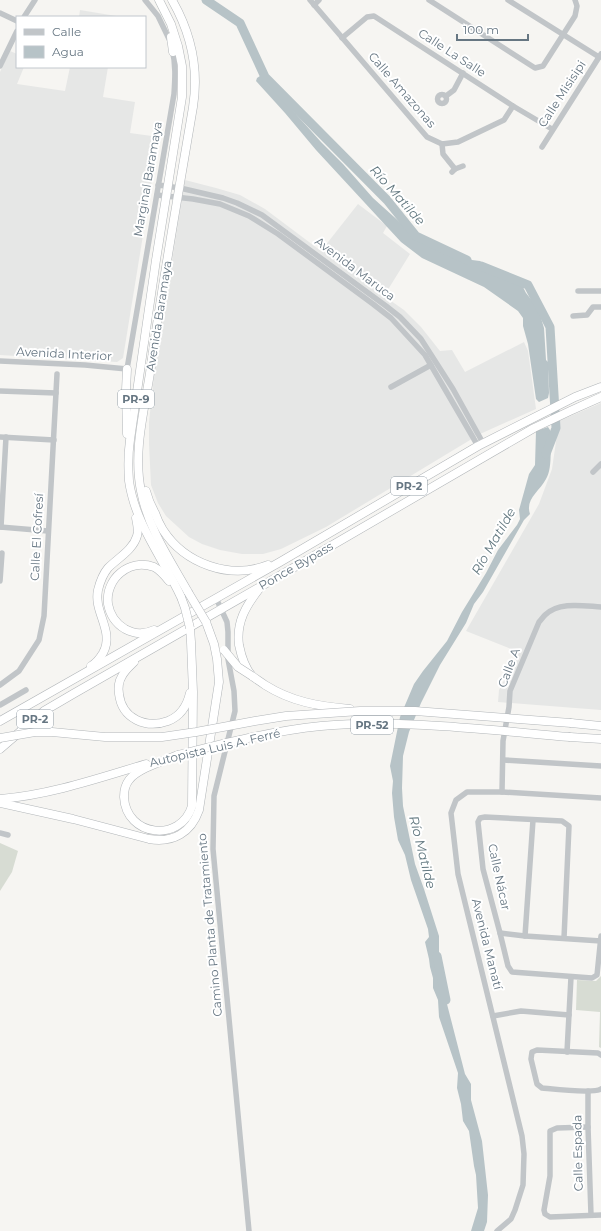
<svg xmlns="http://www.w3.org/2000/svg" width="601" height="1231" viewBox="0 0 601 1231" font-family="Montserrat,sans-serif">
  <rect width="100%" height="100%" fill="#f6f5f2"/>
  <g fill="#e6e7e6">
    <path d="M80,10L116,16V17H79Z"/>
    <path d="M10,51L17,54V67H24L17,84L65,91L70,67H108L103,97L135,102L130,133L159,137L123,358L117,362L0,355V72Z"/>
    <path d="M185,180L216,188L240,195L265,209L321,251L358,204L387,226L383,233L410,254L384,296L404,310L421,327L440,351L452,350L465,372L524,342L528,351L536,409L480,434L326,527L281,549L263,554H242L220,550L202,544L189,537L166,516L158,503L151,485L149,444V422L155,366Z"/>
    <path d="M601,403V710L498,702L499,690L519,652L466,631L539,504L552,469L559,421Z"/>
  </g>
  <g fill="#d7dcd3">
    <path d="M0,843L18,851L12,872L0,891Z"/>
    <path d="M601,976V1048L599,1047L600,1012L576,1010L577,980L596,981Z"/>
  </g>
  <g fill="#b7c3c7">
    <path d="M260,76L268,83L321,142L343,164L373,198L403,225L418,233L427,243L439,251L448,255L464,256L472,260L480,261L495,275L512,280L523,287L526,293L538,308L544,328L546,360L548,362L549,393L548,398L539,402L536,399L528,344L523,326V318L518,311L484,287L422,258L401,242L316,150L285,113L256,81L257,78Z"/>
    <path d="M548,427L550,430C550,444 553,467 546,479C539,492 525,499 530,514L524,520L483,592L474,604L466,623L440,665L421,703L409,732L403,756L402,788L403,806L415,864L424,889L439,936V973L465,1074L471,1084V1100L482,1141L488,1195L487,1222L484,1231H471L478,1208L476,1175L474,1166L469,1131L463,1121L461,1104L457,1088L458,1073L439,1017L438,1000L433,988V978L430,967L429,959L425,942L429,937L428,929L411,880L405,855L398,840L394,817L392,793L393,781L390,766L400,717L414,684L423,671L447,641L462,612L486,573L498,550L517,525L520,519L519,510L529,474L535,465L536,431Z"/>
  </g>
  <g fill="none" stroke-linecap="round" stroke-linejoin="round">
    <g stroke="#b7c3c7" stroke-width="9">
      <path d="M206,0L240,23L265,77L387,200L416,236L467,260"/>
      <path d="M481,266L528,285L550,327L556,428L546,454"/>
      <path d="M437,956L446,1000"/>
    </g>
    <g stroke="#b2b6b9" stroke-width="9">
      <g id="highway">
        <path d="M159,0L171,24L178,46L182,66V97L156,260L130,440C128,454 128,467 129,481C135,524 163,558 181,597"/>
        <path d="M172,0C191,33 199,69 193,107C178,196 162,284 150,373C144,412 133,452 141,491C148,528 170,560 188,592"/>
        <path d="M171,37L173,52"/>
        <path d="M127,434L126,390L127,369"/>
        <path d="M146,491C148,499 151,506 155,513C157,519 160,525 163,530C185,564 230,580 268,565"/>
        <path d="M259,589C246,606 236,622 239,645C241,655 245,668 252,676C256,679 261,682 265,685C292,702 318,706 350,709"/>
        <path d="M154,630C143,635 135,634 125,629C115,623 110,615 108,604C105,579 129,558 154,567C160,570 165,576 169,581"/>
        <path d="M134,662C130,666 125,670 122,676C119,681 118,688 119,694C122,719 146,729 168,721C181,716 187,706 190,693"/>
        <path d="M91,666C96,663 100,658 103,653C115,631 93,612 98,590C100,582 103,574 108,568C118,558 133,550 137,536C139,530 137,524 136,518"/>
        <path d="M0,721L280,562L478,446L575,397L601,387"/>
        <path d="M571,723L601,726"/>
        <path d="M570,737L601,739"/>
        <path d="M0,749L44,711L73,694L293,568L534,428L570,411L601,397"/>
        <path d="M178,755C164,761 138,768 129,780C125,785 124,792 124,797C126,837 181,843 192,806L193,692L191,642L190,628"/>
        <path d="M0,799C50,795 99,778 146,764"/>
        <path d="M0,803L73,819L149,839C173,843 191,833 199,810L219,682L217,659L214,644L206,622"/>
      </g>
    </g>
    <g stroke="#c1c5c8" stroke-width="5.5">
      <path d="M145,0L158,16L170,41"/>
      <path d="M310,0L427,137L442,144L458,142L504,120L513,106"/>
      <path d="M429,0L535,68L543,66L575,16L577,6L575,0"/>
      <path d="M508,0L599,57"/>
      <path d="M314,5L319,0"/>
      <path d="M0,13L17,21"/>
      <path d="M24,17L35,0"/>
      <path d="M342,38L367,17L374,16L513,106L552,129"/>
      <path d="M0,66L17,31"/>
      <circle cx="442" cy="99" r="4.5"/>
      <path d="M446,96L454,90L463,73"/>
      <path d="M442,144L443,154L455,169"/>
      <path d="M542,147L601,54"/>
      <path d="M452,172L455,169L463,166"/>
      <path d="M158,185L180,188L223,198L237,203L262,215L386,306L400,317L421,339L453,389L483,443"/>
      <path d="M157,195L193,199L220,204L249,216L278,234L373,304L391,318L425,355L478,446"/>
      <path d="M578,291H601"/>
      <path d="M573,316L587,315L593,307H601"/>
      <path d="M0,361L85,365L127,369L174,94C175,79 176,64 172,49"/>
      <path d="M391,387L431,365"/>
      <path d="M0,391L56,393"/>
      <path d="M0,437L54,440"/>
      <path d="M593,472L601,464"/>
      <path d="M0,527L48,531"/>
      <path d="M1,527L6,437"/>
      <path d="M0,581L2,553"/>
      <path d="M216,598L227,622L228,632V659L234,691L235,711L214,796L213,849L249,1231"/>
      <path d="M0,685L19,671L39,640L44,616L57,374"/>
      <path d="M0,705L26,690"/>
      <path d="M504,760L601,766"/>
      <path d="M502,792L503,741L509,707L510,691L539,622C541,620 543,617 545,615C559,601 584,606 601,607"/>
      <path d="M0,833L8,835"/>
      <path d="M500,933L525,936L601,941"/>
      <path d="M525,936L533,820"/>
      <path d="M564,938L569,826L562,821L485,817L480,818L478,822L483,869L500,933L508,966L512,972L592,978L597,975L601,936"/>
      <path d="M493,1016L521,1011L569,1015"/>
      <path d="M567,1052L571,977"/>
      <path d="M601,1055L598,1053L537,1050L532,1052L531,1059L537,1084L542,1088C553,1089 594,1094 601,1089"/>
      <path d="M588,1091V1127L591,1215"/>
      <path d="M588,1127L557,1128L550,1131V1176L544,1210L545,1214L550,1217L601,1215"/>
      <path d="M497,1231L511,1219L515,1210L523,1185L524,1154L522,1136L458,874L451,813L456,800L467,792H502L601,798"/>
    </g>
    <use href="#highway" stroke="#fff" stroke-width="8"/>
    <g stroke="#b2b6b9" stroke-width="9" stroke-linecap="butt">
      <g id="highway-bridge">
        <path d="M188,592L206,622"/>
        <path d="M181,597L185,608L190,628"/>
        <path d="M224,650L238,667L252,676"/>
        <path d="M0,738L35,732H52L105,737H162L196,732L255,721L286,716L360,711H415L571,723"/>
        <path d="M178,755C225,743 272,731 321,726C402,719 488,730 570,737"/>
      </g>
    </g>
    <use href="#highway-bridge" stroke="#fff" stroke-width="8"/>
  </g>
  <g text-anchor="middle" stroke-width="4" stroke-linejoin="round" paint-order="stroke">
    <g fill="#fff" stroke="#949fa8" stroke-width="1">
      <rect x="118" y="390" width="36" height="18" rx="3"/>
      <rect x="391" y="477" width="36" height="18" rx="3"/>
      <rect x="17" y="710" width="36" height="18" rx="3"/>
      <rect x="351" y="716" width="42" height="18" rx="3"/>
    </g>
    <g font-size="11" font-weight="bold" fill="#667682">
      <text x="136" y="403">PR-9</text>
      <text x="409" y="490">PR-2</text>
      <text x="35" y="723">PR-2</text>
      <text x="372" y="729">PR-52</text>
    </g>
    <g font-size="12" fill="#667682" stroke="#fff">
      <text transform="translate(452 53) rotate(33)" y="4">Calle La Salle</text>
      <text transform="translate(402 90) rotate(49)" y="4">Calle Amazonas</text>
      <text transform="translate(562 94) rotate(-57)" y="4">Calle Misisipi</text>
      <text transform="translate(148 179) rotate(-80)" y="4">Marginal Baramaya</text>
      <text transform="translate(355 269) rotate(37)" y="4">Avenida Maruca</text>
      <text transform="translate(159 316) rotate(-81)" y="4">Avenida Baramaya</text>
      <text transform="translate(64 354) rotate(3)" y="4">Avenida Interior</text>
      <text transform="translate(37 537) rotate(-87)" y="4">Calle El Cofresí</text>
      <text transform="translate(296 566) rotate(-30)" y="4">Ponce Bypass</text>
      <text transform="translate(509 668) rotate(-69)" y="4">Calle A</text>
      <text transform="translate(215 748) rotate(-13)" y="4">Autopista Luis A. Ferré</text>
      <text transform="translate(499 877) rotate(78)" y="4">Calle Nácar</text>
      <text transform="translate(210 925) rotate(-95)" y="4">Camino Planta de Tratamiento</text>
      <text transform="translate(487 944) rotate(76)" y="4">Avenida Manatí</text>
      <text transform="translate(578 1153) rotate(-91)" y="4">Calle Espada</text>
    </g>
    <g font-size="13" font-style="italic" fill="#61777f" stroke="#fff">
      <text transform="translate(398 195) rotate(48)" y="5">Río Matilde</text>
      <text transform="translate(493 541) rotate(-60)" y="5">Río Matilde</text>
      <text transform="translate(423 852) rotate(76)" y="5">Río Matilde</text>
    </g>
  </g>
  <rect x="16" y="16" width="130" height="52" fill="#ffffff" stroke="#c2c8cd"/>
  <rect x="24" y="29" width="20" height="6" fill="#c1c5c8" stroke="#c2c8cd"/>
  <text x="52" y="36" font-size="12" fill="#667682">Calle</text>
  <rect x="24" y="46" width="20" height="12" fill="#b7c3c7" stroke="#c2c8cd"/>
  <text x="52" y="56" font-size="12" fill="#667682">Agua</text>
  <path d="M457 34v6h71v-6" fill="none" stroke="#667682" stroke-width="2"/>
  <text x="463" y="34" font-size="12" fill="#667682" stroke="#ffffff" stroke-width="3" paint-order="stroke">100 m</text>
</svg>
